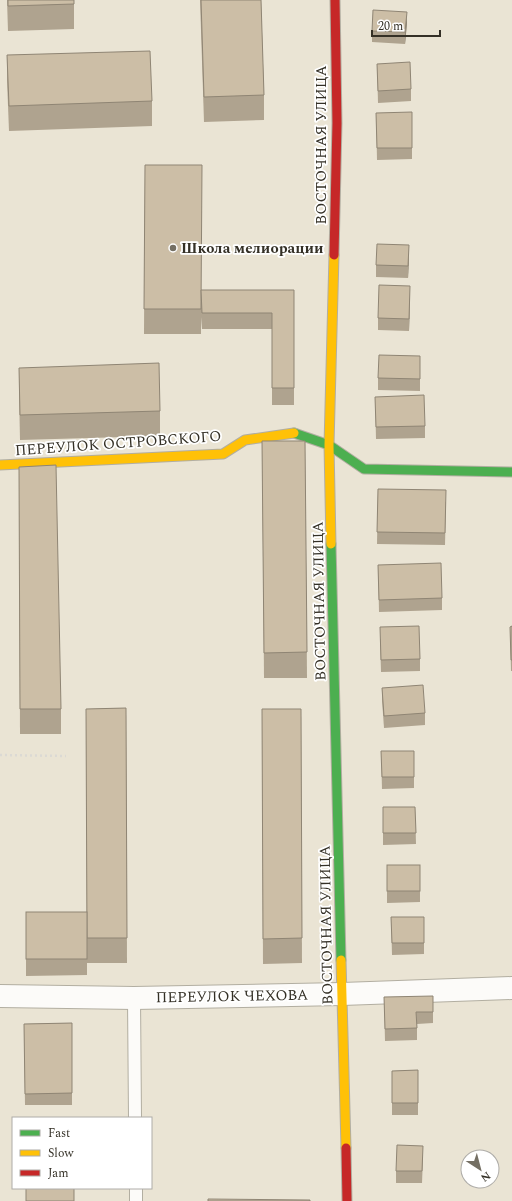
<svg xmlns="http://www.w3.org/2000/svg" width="512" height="1201" viewBox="0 0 512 1201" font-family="Spectral,serif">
  <rect width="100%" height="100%" fill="#eae4d4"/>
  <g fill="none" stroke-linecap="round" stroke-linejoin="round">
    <g stroke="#b2aea1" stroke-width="14">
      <g id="lane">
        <path d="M134,998L135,1118"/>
        <path d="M136,1188V1201"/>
      </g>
    </g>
    <g stroke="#b2aea1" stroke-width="24">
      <path id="street" d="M0,996L134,998L342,994L512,988"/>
    </g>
    <g stroke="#b2aea1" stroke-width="11">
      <g id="fast">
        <path d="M294,433L329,445L364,469L512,472"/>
        <path d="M331,544L341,960"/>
      </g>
    </g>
    <g stroke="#b2aea1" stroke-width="11">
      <g id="slow">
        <path d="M0,465L223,454L245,440L294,433"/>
        <path d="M331,544L329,445L334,255"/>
        <path d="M341,960L346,1148"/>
      </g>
    </g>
    <g stroke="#b2aea1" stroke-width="11">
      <g id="jam">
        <path d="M334,255L337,123L335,0"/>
        <path d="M346,1148L347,1201"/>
      </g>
    </g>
    <path stroke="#dbd9d4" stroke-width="2.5" stroke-dasharray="2 3" stroke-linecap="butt" d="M0,755L66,756"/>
    <use href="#lane" stroke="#fcfbf9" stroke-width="12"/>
    <use href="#street" stroke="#fcfbf9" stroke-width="22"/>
    <use href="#fast" stroke="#4caf50" stroke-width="9"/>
    <use href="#slow" stroke="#ffc107" stroke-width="9"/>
    <use href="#jam" stroke="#c62828" stroke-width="9"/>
  </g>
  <g fill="#afa38f">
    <path d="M7,0H74V29L8,31Z"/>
    <path d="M200,0H261L264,95V120L204,122Z"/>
    <path d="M407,23L405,44L372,42V31Z"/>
    <path d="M7,55L152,101V126L9,131L7,80Z"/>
    <path d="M377,64L411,89V101L378,103Z"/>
    <path d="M376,113L412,148V159L377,160Z"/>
    <path d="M145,165L201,290H294V405H272V329H202L201,317V334H144Z"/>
    <path d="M409,257L408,278L376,277V265Z"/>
    <path d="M410,298L409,331L378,330V318Z"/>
    <path d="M420,356V391L378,390V378Z"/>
    <path d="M19,368L160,411V436L20,440L19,393Z"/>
    <path d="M375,397L425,426V438L376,439Z"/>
    <path d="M262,441H305L307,678H264Z"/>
    <path d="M19,467L61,709V734H20Z"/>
    <path d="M378,489L446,502L445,545L377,544Z"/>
    <path d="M378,565L442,598V610L379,612Z"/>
    <path d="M512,626V671H511L510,627Z"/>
    <path d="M380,639L420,659V671L381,672Z"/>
    <path d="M382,688L425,713V725L384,728L382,700Z"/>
    <path d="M126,708L127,963H87L86,709Z"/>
    <path d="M262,709H301L302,963L263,964Z"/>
    <path d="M381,751H414V788L382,789Z"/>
    <path d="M383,807H415L416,844L383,845Z"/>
    <path d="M387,865H420V902L387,903Z"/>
    <path d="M26,912H87V975L26,976Z"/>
    <path d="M391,917H424V954L392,955Z"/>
    <path d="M384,997L433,1012V1023L417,1024V1040L385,1041Z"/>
    <path d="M72,1023V1105H25L24,1024Z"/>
    <path d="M418,1070V1115H392V1071Z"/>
    <path d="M423,1158L422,1183H396V1171Z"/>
  </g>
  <g fill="#8f8574">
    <path d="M407,12V23L405,44V32Z"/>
    <path d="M409,245V257L408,278V266Z"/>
    <path d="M410,286V298L409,331V319Z"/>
  </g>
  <g fill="#ccbea6" stroke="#8f8574">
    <path d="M8,0H74V4L8,6Z"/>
    <path d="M201,0H261L264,95L204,97Z"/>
    <path d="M373,10L407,12L405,32L372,31Z"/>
    <path d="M150,51L152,101L9,106L7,55Z"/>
    <path d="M410,62L411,89L378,91L377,64Z"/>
    <path d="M412,112V148H377L376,113Z"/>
    <path d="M145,165H202L201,309H144Z"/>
    <path d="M377,244L409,245L408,266L376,265Z"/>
    <path d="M379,285L410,286L409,319L378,318Z"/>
    <path d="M201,290H294V388H272V313H202Z"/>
    <path d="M379,355L420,356V379L378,378Z"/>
    <path d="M159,363L160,411L20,415L19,368Z"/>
    <path d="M424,395L425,426L376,427L375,397Z"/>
    <path d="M262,441H305L307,652L264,653Z"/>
    <path d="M56,465L61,709H20L19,467Z"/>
    <path d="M378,489L446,490L445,533L377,532Z"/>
    <path d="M441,563L442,598L379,600L378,565Z"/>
    <path d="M419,626L420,659L381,660L380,627Z"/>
    <path d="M512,626V660H511L510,627Z"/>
    <path d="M423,685L425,713L384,716L382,688Z"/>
    <path d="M126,708L127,938H87L86,709Z"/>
    <path d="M262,709H301L302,938L263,939Z"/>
    <path d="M381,751H414V777H382Z"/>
    <path d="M383,807H415L416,833H383Z"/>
    <rect x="387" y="865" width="33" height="26"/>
    <rect x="26" y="912" width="61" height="47"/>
    <path d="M391,917H424V943H392Z"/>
    <path d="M433,996V1012H416L417,1028L385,1029L384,997Z"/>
    <path d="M72,1023V1093L25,1094L24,1024Z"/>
    <path d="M418,1070V1103H392V1071Z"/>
    <path d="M397,1145L423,1146L422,1171H396Z"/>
    <rect x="26" y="1188" width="48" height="13"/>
    <path d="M208,1199L310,1200V1201H208Z"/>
  </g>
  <circle fill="#746f63" stroke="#fff" stroke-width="1.5" cx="173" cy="248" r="4"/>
  <g text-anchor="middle" stroke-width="3.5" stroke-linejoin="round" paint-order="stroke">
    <g font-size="15" fill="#343026" stroke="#fff">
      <text transform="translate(321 145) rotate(-90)" y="5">ВОСТОЧНАЯ УЛИЦА</text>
      <text transform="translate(118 443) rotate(-4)" y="5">ПЕРЕУЛОК ОСТРОВСКОГО</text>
      <text transform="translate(319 601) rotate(-91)" y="5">ВОСТОЧНАЯ УЛИЦА</text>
      <text transform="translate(326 925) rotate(-91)" y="5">ВОСТОЧНАЯ УЛИЦА</text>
      <text transform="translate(232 996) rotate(-1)" y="5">ПЕРЕУЛОК ЧЕХОВА</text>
    </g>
    <g font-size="15" font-weight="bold" fill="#343026" stroke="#fff" text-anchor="start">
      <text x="181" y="253">Школа мелиорации</text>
    </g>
  </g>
  <rect x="12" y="1117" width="140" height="72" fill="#ffffff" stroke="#aeaca8"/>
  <rect x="20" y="1130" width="20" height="6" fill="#4caf50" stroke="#aeaca8"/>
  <text x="48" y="1137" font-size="12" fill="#343026">Fast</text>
  <rect x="20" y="1150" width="20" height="6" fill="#ffc107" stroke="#aeaca8"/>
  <text x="48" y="1157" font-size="12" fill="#343026">Slow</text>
  <rect x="20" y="1170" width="20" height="6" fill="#c62828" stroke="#aeaca8"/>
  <text x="48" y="1177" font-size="12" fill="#343026">Jam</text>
  <g transform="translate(480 1169) rotate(144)"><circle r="19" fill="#ffffff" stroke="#aeaca8"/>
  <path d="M0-3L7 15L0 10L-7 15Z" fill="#746f63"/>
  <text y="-6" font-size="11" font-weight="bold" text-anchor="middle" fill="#343026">N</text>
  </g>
  <path d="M372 30v6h68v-6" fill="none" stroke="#343026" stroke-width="2"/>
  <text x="378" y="30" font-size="12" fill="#343026" stroke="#ffffff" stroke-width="3" paint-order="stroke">20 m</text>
</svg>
